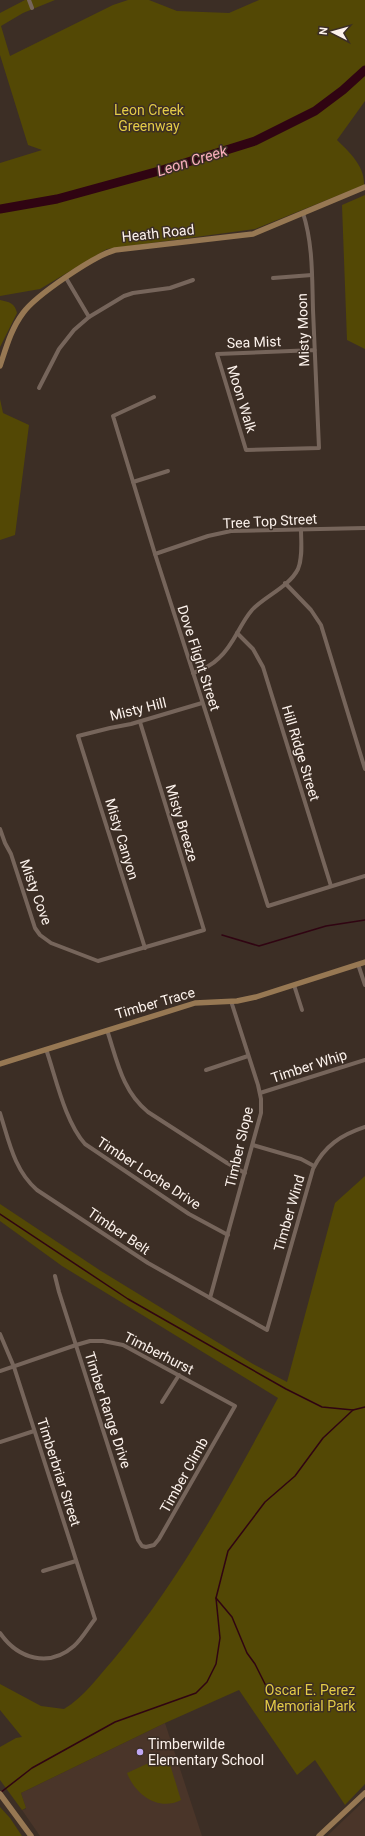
<svg xmlns="http://www.w3.org/2000/svg" width="365" height="1836" viewBox="0 0 365 1836" font-family="Roboto,sans-serif">
  <rect width="100%" height="100%" fill="#3c2e25"/>
  <g fill="#4a3529">
    <path d="M165,1723L202,1836H40L22,1810L26,1809L21,1793Z"/>
    <path d="M365,1800V1836H327Z"/>
  </g>
  <g fill="#534805">
    <path d="M25,0H55L23,13L1,26L10,56L113,5L128,0H149L177,11L229,13L259,0H365V101L337,140C349,152 365,166 364,185L255,229L107,249L40,289L0,296V163L42,150L28,145L0,55V13Z"/>
    <path d="M365,195V349L347,340L342,205Z"/>
    <path d="M0,300C9,302 15,303 17,313L0,347Z"/>
    <path d="M0,399L3,413L29,425L15,535L0,540Z"/>
    <path d="M365,1176V1784L345,1805L315,1760L297,1775L239,1690L165,1723L21,1793L26,1808L22,1810L0,1780V1747L16,1738L22,1737L0,1710V1684L41,1706L64,1709C84,1697 97,1678 113,1660C179,1581 229,1489 278,1398L62,1266L0,1221V1204L101,1271L253,1364L287,1382L335,1203Z"/>
    <path d="M164,1756L168,1758L181,1800C158,1812 135,1794 127,1773Z"/>
    <path d="M0,1807L10,1818L22,1836H0Z"/>
  </g>
  <g fill="none" stroke-linecap="round" stroke-linejoin="round">
    <g stroke="#300412" stroke-width="1.5">
      <path d="M222,935L259,946L326,926L365,920"/>
      <path d="M0,1214L128,1299L286,1389L322,1407L353,1410"/>
      <path d="M216,1598L232,1617L247,1653L255,1664L269,1692"/>
      <path d="M0,1793L32,1768L115,1722L196,1693L207,1682L216,1664L220,1638L216,1598L228,1551L265,1502L295,1476L323,1438L353,1410L365,1407"/>
    </g>
    <path stroke="#300412" stroke-width="9" d="M0,209L57,199L159,171L255,141L315,111L343,90L365,70"/>
    <g stroke="#76655b" stroke-width="4">
      <path d="M29,0L32,8"/>
      <path d="M303,213C313,244 312,277 313,310C315,356 317,402 319,448L246,450L217,354L315,350"/>
      <path d="M66,278L89,317"/>
      <path d="M273,278L312,275"/>
      <path d="M39,388L59,349L74,330L89,317L124,296L133,293L170,288L193,280"/>
      <path d="M154,397L113,416L155,554L268,906L365,876"/>
      <path d="M133,482L168,471"/>
      <path d="M155,554L208,536L231,531L365,528"/>
      <path d="M285,583L311,610L321,625L365,769"/>
      <path d="M237,633L253,649L263,667L331,886"/>
      <path d="M193,673C203,669 211,666 219,658C234,645 239,625 252,610C265,596 289,587 298,569C303,557 301,542 301,529"/>
      <path d="M0,829L5,843L11,854L35,928L40,935L51,943L98,961L204,930L140,722"/>
      <path d="M145,948L78,736L110,728L131,724L202,703"/>
      <path d="M358,964L365,985"/>
      <path d="M294,985L302,1010"/>
      <path d="M107,1030C117,1060 122,1091 148,1112L227,1163L245,1173"/>
      <path d="M46,1049C56,1078 65,1122 85,1144L189,1214L228,1235"/>
      <path d="M206,1070L248,1056"/>
      <path d="M260,1093L365,1060"/>
      <path d="M0,1113C9,1141 14,1170 37,1190L148,1263L267,1330L313,1169C324,1146 341,1135 365,1127"/>
      <path d="M253,1145L301,1159L314,1166"/>
      <path d="M210,1298L261,1113V1099L258,1085L231,1001"/>
      <path d="M0,1334L14,1367L95,1619C88,1628 82,1639 74,1646C49,1668 18,1659 0,1633"/>
      <path d="M0,1371L76,1345L90,1341H103L123,1345L235,1406L159,1539L154,1545L146,1547L142,1546L138,1540L59,1292L55,1276"/>
      <path d="M162,1402L179,1375"/>
      <path d="M0,1442L34,1431"/>
      <path d="M43,1571L76,1561"/>
    </g>
    <g stroke="#977853" stroke-width="5.5">
      <path d="M0,366C6,348 11,329 23,313C36,295 94,256 115,250L253,234L365,187"/>
      <path d="M0,1064L195,1003L237,1001L256,997L365,962"/>
      <path d="M0,1794L31,1836"/>
      <path d="M319,1836L365,1793"/>
    </g>
  </g>
  <circle fill="#c0a8f4" stroke="#3c2e25" stroke-width="1.5" cx="140" cy="1752" r="4"/>
  <g text-anchor="middle" stroke-width="3" stroke-linejoin="round" paint-order="stroke">
    <g font-size="14" fill="#e3cb46" stroke="#3c2e25">
      <text x="149" y="115">Leon Creek<tspan x="149" dy="16">Greenway</tspan></text>
      <text x="310" y="1695">Oscar E. Perez<tspan x="310" dy="16">Memorial Park</tspan></text>
    </g>
    <g font-size="14" fill="#fcf2ec" stroke="#3c2e25">
      <text transform="translate(158 233) rotate(-6)" y="5">Heath Road</text>
      <text transform="translate(303 330) rotate(-92)" y="5">Misty Moon</text>
      <text transform="translate(254 342) rotate(-2)" y="5">Sea Mist</text>
      <text transform="translate(242 399) rotate(73)" y="5">Moon Walk</text>
      <text transform="translate(270 521) rotate(-3)" y="5">Tree Top Street</text>
      <text transform="translate(199 658) rotate(72)" y="5">Dove Flight Street</text>
      <text transform="translate(138 709) rotate(-14)" y="5">Misty Hill</text>
      <text transform="translate(301 753) rotate(73)" y="5">Hill Ridge Street</text>
      <text transform="translate(182 823) rotate(73)" y="5">Misty Breeze</text>
      <text transform="translate(122 839) rotate(73)" y="5">Misty Canyon</text>
      <text transform="translate(36 892) rotate(70)" y="5">Misty Cove</text>
      <text transform="translate(155 1003) rotate(-16)" y="5">Timber Trace</text>
      <text transform="translate(309 1066) rotate(-18)" y="5">Timber Whip</text>
      <text transform="translate(239 1147) rotate(-77)" y="5">Timber Slope</text>
      <text transform="translate(149 1173) rotate(33)" y="5">Timber Loche Drive</text>
      <text transform="translate(289 1213) rotate(-74)" y="5">Timber Wind</text>
      <text transform="translate(119 1231) rotate(34)" y="5">Timber Belt</text>
      <text transform="translate(159 1353) rotate(27)" y="5">Timberhurst</text>
      <text transform="translate(108 1410) rotate(72)" y="5">Timber Range Drive</text>
      <text transform="translate(59 1472) rotate(72)" y="5">Timberbriar Street</text>
      <text transform="translate(184 1475) rotate(-61)" y="5">Timber Climb</text>
    </g>
    <g font-size="14" fill="#fcf2ec" stroke="#3c2e25" text-anchor="start">
      <text x="148" y="1749">Timberwilde<tspan x="148" dy="16">Elementary School</tspan></text>
    </g>
    <g font-size="15" font-style="italic" fill="#fbafbd" stroke="#3c2e25">
      <text transform="translate(192 161) rotate(-17)" y="5">Leon Creek</text>
    </g>
  </g>
  <g transform="translate(333 32) rotate(276)" stroke="#3c2e25" stroke-width="3" paint-order="stroke">
  <path d="M0-3L7 15L0 10L-7 15Z" fill="#fcf2ec"/>
  <text y="-6" font-size="11" font-weight="bold" text-anchor="middle" fill="#fcf2ec">N</text>
  </g>
</svg>
